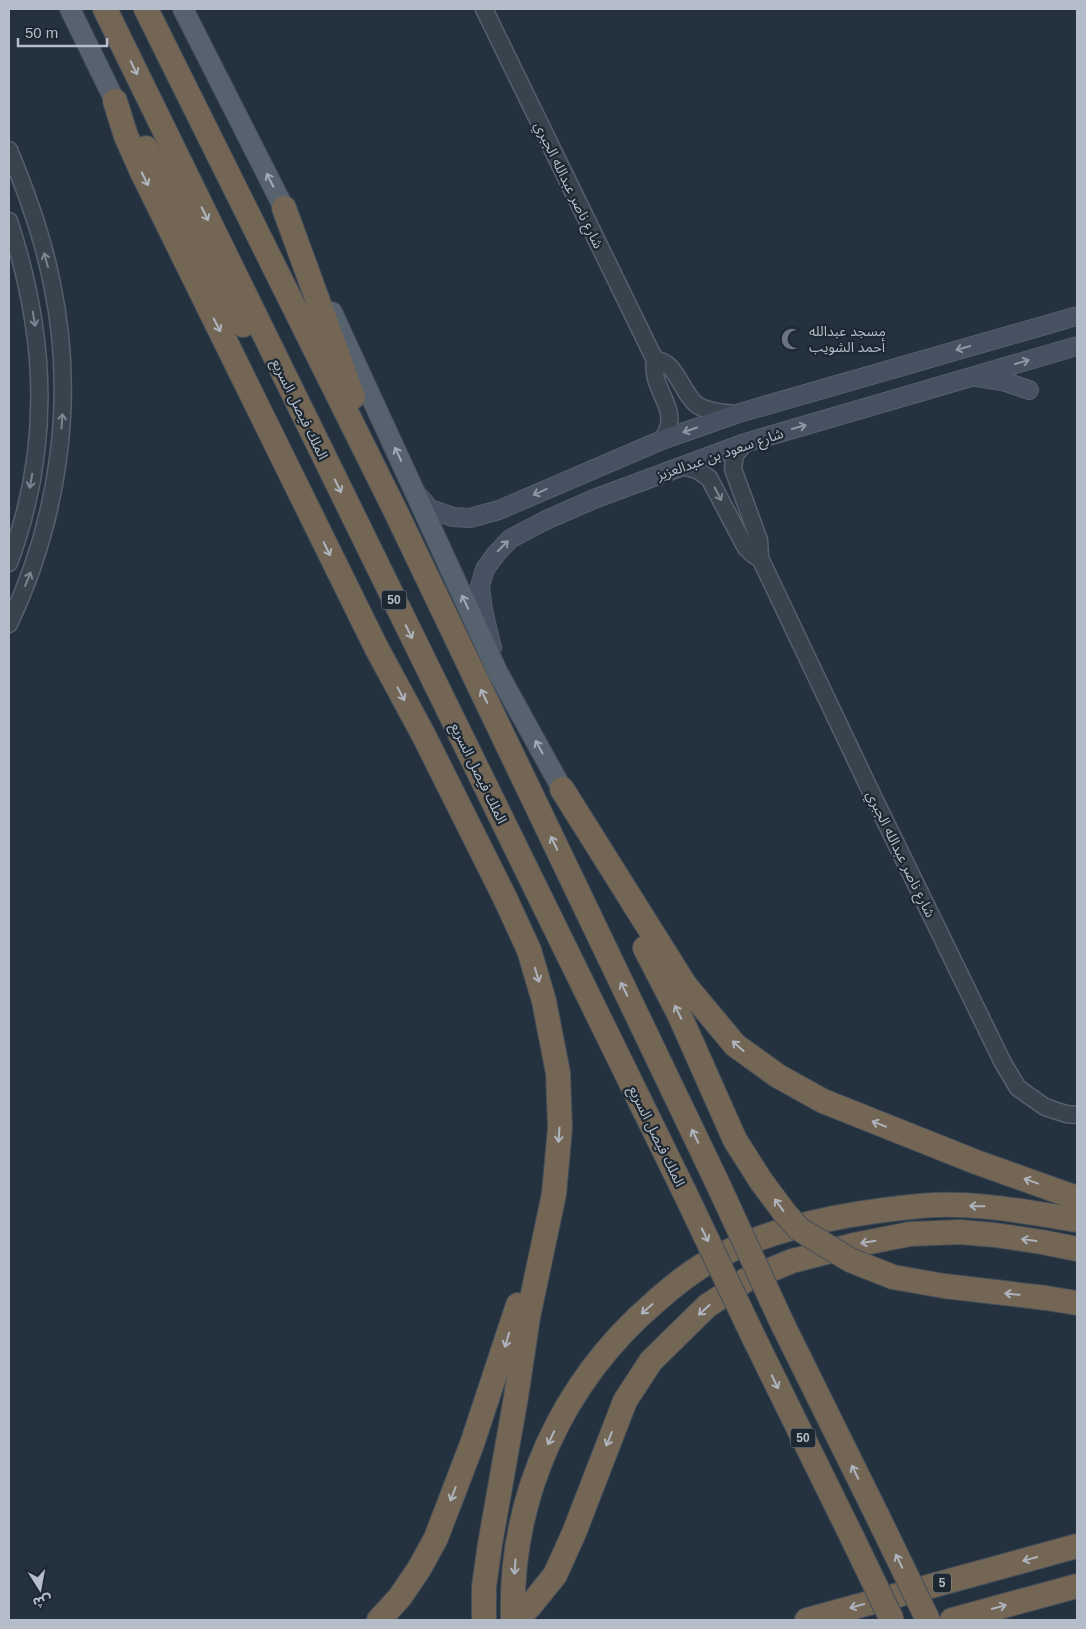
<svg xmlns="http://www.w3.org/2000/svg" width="1086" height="1629" viewBox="0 0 1086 1629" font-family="Arial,'Noto Sans Arabic',sans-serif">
  <rect width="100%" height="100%" fill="#24313e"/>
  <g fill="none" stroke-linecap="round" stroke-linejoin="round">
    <g stroke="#56606c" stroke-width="19">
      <g id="tertiary">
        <path d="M484,9L655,360C650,393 684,409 662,440"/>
        <path d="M9,150C27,193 43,238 52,284C76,398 59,519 9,624"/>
        <path d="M9,221C47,336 52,448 9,563"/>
        <path d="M655,360C676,360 682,394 697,405C708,412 724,413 736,414"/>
        <path d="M745,443L735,455L733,469L759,540L760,558L870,790L1003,1063L1018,1088L1045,1107L1066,1114L1077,1115"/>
        <path d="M682,466L697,470L709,478L746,548L755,556L760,558"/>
      </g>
    </g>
    <g stroke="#56606c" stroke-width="20">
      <g id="secondary">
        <path d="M975,377L1006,382L1029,390"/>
        <path d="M417,494L430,509L453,517L470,518L499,510L662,440L736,414L1077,316"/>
        <path d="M492,648L483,610L480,586L485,569L496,554L510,539L546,520L594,499L745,443L1077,346"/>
      </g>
    </g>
    <g stroke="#414c57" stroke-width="22">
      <g id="primary">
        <path d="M70,9L115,101"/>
        <path d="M183,9L291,222"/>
        <path d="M332,312L498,673L562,789"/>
      </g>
    </g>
    <g stroke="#434d59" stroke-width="26">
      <g id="motorway">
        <path d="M105,9L684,1191"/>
        <path d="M146,9L393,506L716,1180"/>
        <path d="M115,101L126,136L141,170L376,647L423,734L505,898L529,950L544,1001L558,1073L560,1128L554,1194L528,1317L516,1397L490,1544L484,1587V1620"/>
        <path d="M146,148L243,325"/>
        <path d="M284,208L353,397"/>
        <path d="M562,789L685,985L735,1045L778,1076L823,1101L976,1162L1077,1198"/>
        <path d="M645,948L679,1014L735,1140L761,1181"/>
        <path d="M944,1286L1046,1298L1077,1303"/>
        <path d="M783,1325L877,1515"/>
        <path d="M754,1338L852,1537"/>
        <path d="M379,1620L400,1597L419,1569L436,1538L472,1444L518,1305"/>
        <path d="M513,1620C509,1497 562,1382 655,1302C675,1284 697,1267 721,1255C779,1225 855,1212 920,1206C973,1201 1026,1212 1077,1220"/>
        <path d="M516,1620L530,1606L555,1575L574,1533L625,1401L651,1361L707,1306L746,1280L792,1261L854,1245L910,1234L960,1232L995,1235L1042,1242L1077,1249"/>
        <path d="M807,1620L1077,1546"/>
        <path d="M952,1620L1077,1586"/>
      </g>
    </g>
    <use href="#tertiary" stroke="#38434e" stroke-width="16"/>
    <use href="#secondary" stroke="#465261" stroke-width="18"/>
    <use href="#primary" stroke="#56626e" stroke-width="20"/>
    <use href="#motorway" stroke="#746655" stroke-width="24"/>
    <g stroke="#434d59" stroke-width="26" stroke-linecap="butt">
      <g id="motorway-bridge">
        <path d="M716,1180L783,1325"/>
        <path d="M761,1181L784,1212L799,1229L850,1260L893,1277L944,1286"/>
        <path d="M684,1191L754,1338"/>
        <path d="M877,1515L928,1620"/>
        <path d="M852,1537L892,1620"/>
      </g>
    </g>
    <use href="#motorway-bridge" stroke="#746655" stroke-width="24"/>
  </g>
  <defs><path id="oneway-shaft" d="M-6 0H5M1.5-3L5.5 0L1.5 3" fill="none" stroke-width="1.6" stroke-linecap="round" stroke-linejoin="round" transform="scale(1.25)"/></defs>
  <g stroke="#aeb4bd">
    <use href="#oneway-shaft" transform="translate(134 68) rotate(64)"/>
    <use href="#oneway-shaft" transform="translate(145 179) rotate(64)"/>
    <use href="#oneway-shaft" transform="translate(205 214) rotate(64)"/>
    <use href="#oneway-shaft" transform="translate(217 325) rotate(63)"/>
    <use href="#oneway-shaft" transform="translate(338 486) rotate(64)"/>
    <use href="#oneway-shaft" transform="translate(327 549) rotate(64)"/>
    <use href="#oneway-shaft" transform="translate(409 632) rotate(64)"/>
    <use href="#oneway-shaft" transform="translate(401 694) rotate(62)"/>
    <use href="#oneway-shaft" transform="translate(484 696) rotate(-116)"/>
    <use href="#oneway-shaft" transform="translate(554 843) rotate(-116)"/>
    <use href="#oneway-shaft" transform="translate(537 975) rotate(74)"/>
    <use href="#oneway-shaft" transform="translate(624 989) rotate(-116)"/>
    <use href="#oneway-shaft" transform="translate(678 1012) rotate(-116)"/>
    <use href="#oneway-shaft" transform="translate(738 1046) rotate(-139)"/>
    <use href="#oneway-shaft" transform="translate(879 1124) rotate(-159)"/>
    <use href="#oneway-shaft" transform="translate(559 1135) rotate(94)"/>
    <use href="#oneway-shaft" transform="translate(695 1136) rotate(-116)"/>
    <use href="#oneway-shaft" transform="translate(1031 1181) rotate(-160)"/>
    <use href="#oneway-shaft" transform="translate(779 1205) rotate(-126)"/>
    <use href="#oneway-shaft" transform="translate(977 1206) rotate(-179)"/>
    <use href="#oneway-shaft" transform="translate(705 1235) rotate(64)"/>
    <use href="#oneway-shaft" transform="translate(1029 1240) rotate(-172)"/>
    <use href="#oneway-shaft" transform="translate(868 1242) rotate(170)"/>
    <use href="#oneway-shaft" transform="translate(1012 1294) rotate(-174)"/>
    <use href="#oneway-shaft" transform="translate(647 1309) rotate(139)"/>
    <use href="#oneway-shaft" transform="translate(704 1310) rotate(138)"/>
    <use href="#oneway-shaft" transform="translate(507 1340) rotate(107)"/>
    <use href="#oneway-shaft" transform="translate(775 1382) rotate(64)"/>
    <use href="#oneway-shaft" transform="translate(551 1438) rotate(115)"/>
    <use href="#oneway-shaft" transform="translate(609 1439) rotate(112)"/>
    <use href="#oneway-shaft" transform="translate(855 1472) rotate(-116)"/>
    <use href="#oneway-shaft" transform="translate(453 1494) rotate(111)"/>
    <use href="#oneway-shaft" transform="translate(1030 1559) rotate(165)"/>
    <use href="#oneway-shaft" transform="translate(899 1561) rotate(-116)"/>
    <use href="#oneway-shaft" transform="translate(515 1567) rotate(94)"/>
    <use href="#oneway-shaft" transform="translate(857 1606) rotate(165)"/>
    <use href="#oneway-shaft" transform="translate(999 1607) rotate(-15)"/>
  </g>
  <g stroke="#a1abb7">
    <use href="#oneway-shaft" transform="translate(270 180) rotate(-117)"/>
    <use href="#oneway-shaft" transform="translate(398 454) rotate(-115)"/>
    <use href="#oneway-shaft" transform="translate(465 602) rotate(-115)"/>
    <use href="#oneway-shaft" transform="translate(539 747) rotate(-119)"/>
  </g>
  <g stroke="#7c8692">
    <use href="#oneway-shaft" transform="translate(46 260) rotate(-105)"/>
    <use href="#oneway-shaft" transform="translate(34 319) rotate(80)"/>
    <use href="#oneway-shaft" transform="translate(62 421) rotate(-86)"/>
    <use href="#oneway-shaft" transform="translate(31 481) rotate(100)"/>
    <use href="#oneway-shaft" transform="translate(718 494) rotate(63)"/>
    <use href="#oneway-shaft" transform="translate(28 579) rotate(-68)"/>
  </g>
  <g stroke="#8e98a5">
    <use href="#oneway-shaft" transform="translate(963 348) rotate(164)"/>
    <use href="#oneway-shaft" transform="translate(1022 362) rotate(-16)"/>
    <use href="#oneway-shaft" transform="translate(799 427) rotate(-16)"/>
    <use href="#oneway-shaft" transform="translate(690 430) rotate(161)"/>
    <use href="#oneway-shaft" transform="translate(540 492) rotate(156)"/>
    <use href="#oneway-shaft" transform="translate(503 546) rotate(-45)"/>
  </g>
  <defs>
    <g id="mosque-bare" transform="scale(1.725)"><path d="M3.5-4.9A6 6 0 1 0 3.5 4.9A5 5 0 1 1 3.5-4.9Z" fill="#6b7280" stroke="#1d2833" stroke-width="2.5" paint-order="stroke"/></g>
  </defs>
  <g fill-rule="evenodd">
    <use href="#mosque-bare" x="792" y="339"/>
  </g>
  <g text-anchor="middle" stroke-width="4.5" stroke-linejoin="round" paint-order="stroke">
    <g fill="#1d2833" stroke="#87909c" stroke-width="1">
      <rect x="381.5" y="590.5" width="25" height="19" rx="4"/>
      <rect x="790.5" y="1428.5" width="25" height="19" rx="4"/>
      <rect x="933" y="1573.5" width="18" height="19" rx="4"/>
    </g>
    <g font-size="12" font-weight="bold" fill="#b4bdc9">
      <text x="394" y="604">50</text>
      <text x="803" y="1442">50</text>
      <text x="942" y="1587">5</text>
    </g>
    <g font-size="14" fill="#b4bdc9" stroke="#1d2833">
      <text transform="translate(569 185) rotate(64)" y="5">شارع ناصر عبدالله الجبري</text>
      <text transform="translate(300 409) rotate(64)" y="5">الملك فيصل السريع</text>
      <text transform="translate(720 454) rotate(-19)" y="5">شارع سعود بن عبدالعزيز</text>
      <text transform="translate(479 773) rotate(64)" y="5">الملك فيصل السريع</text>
      <text transform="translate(901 854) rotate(64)" y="5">شارع ناصر عبدالله الجبري</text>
      <text transform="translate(657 1136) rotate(64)" y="5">الملك فيصل السريع</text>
    </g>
    <g font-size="14" fill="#b4bdc9" stroke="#1d2833" text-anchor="start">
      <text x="809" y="336">مسجد عبدالله<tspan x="809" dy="16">أحمد الشويب</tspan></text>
    </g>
  </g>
  <rect width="1086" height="1629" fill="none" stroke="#b4bdc9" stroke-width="20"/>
  <g transform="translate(40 1589) rotate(169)" stroke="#1d2833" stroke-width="4" paint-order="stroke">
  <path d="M0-4L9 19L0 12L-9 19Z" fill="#b4bdc9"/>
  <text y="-8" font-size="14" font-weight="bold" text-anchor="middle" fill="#b4bdc9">ش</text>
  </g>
  <path d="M18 38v8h89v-8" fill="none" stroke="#b4bdc9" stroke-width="2.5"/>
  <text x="25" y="38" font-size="15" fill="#b4bdc9" stroke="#1d2833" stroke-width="4" paint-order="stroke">50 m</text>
</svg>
